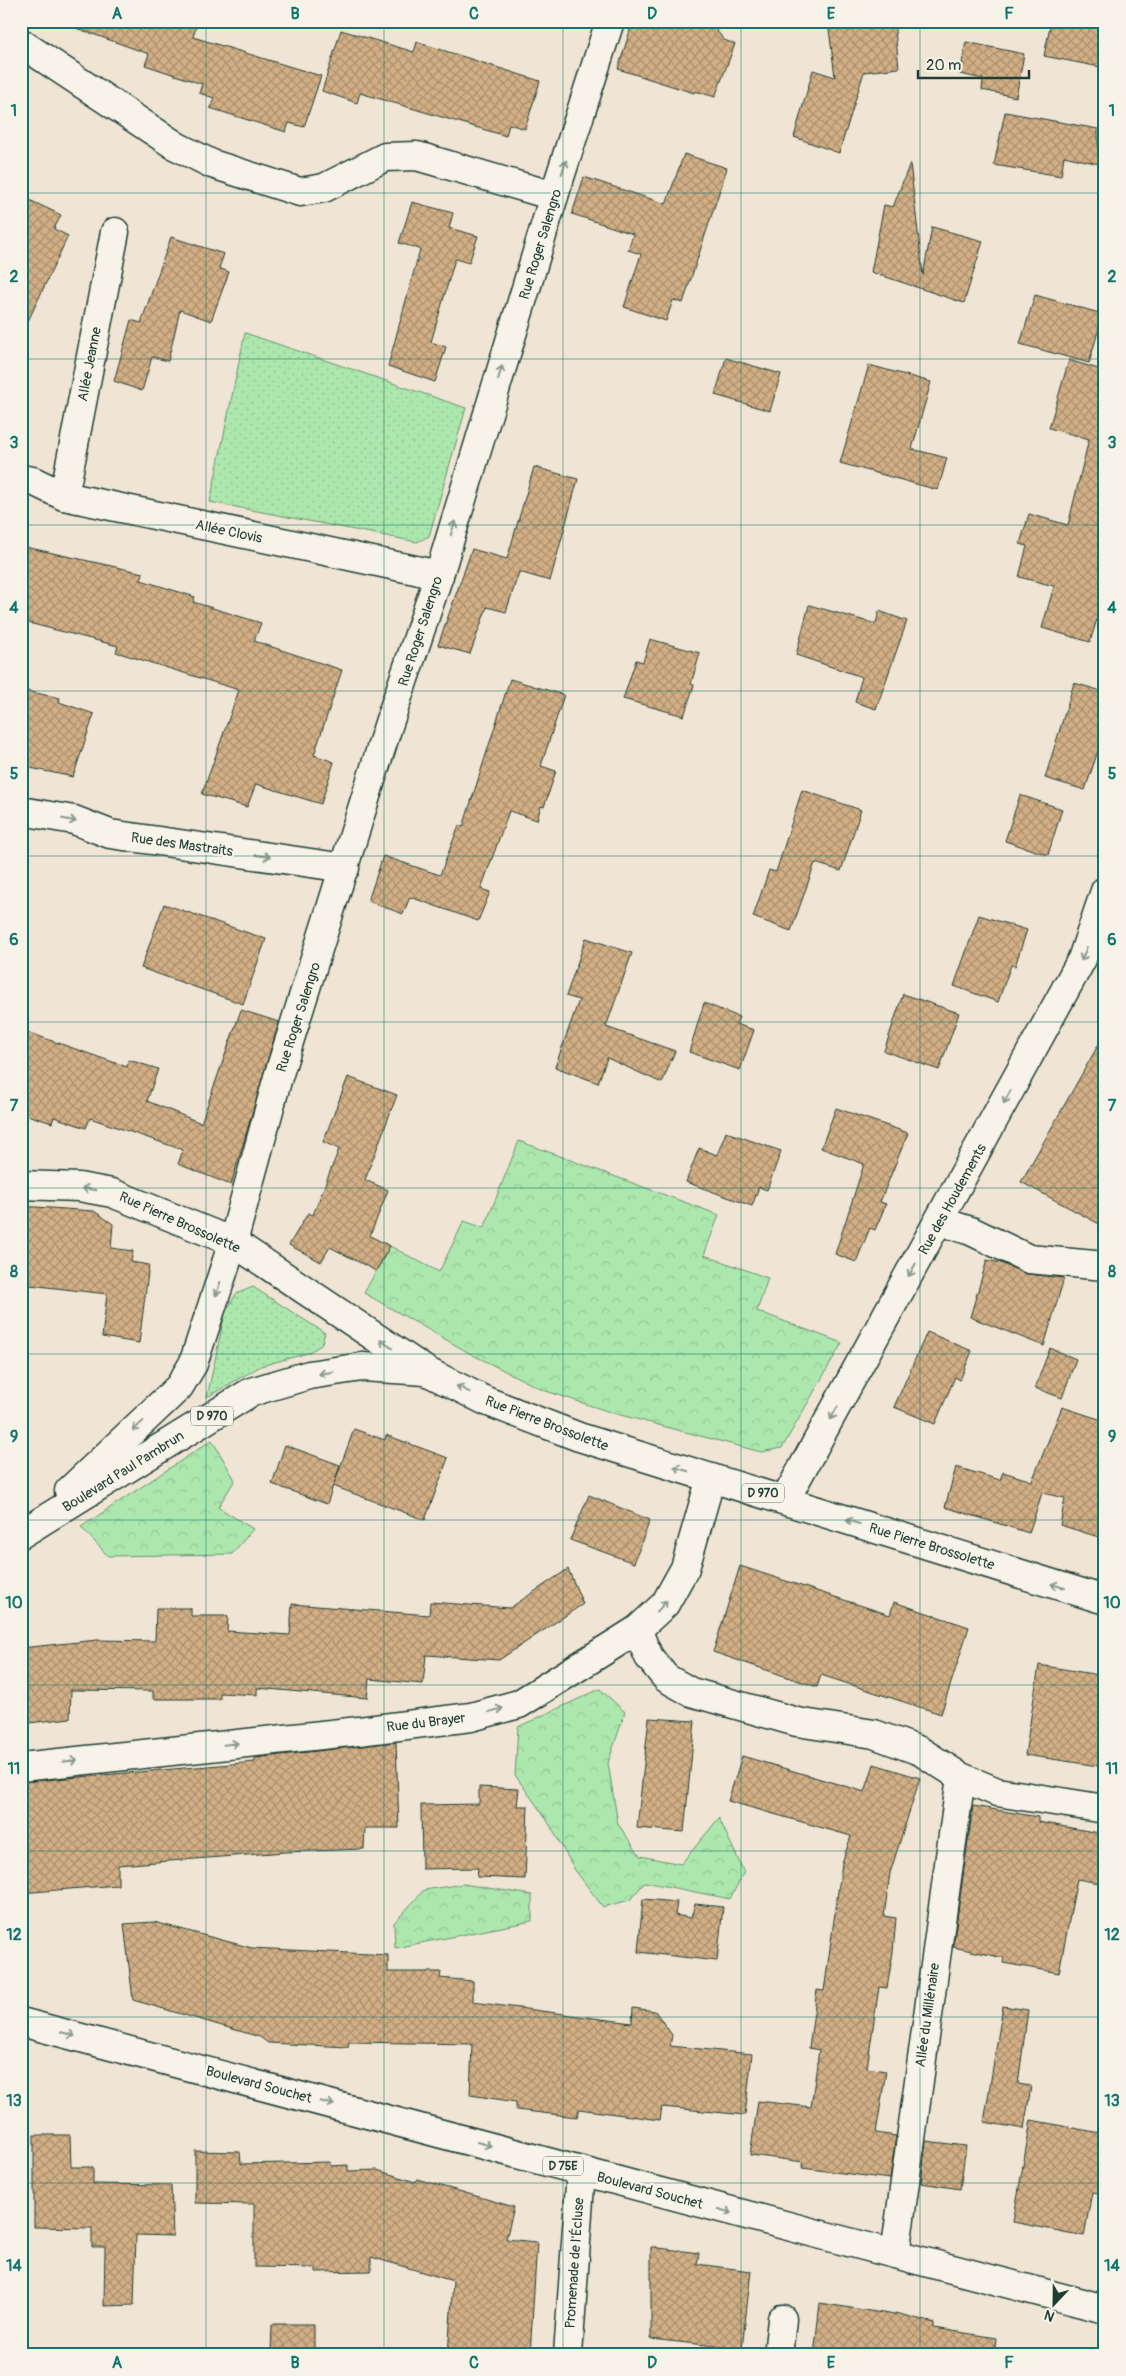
<svg xmlns="http://www.w3.org/2000/svg" width="1126" height="2376" viewBox="0 0 1126 2376" font-family="Pangolin,sans-serif">
  <defs>
    <pattern id="green-dots" width="8" height="8" patternUnits="userSpaceOnUse" patternTransform="scale(1.25)"><rect width="8" height="8" fill="#ace8ad"/><path d="M2 2h.1M6 6h.1" fill="none" stroke="#94c895" stroke-width="1.8" stroke-linecap="round"/></pattern>
    <pattern id="forest-crowns" width="20" height="18" patternUnits="userSpaceOnUse" patternTransform="scale(1.25)"><rect width="20" height="18" fill="#ace8ad"/><path d="M2 6a3 3 0 1 1 6 0M12 15a3 3 0 1 1 6 0" fill="none" stroke="#94c895"/></pattern>
    <pattern id="building-cross-hatch" width="8" height="8" patternUnits="userSpaceOnUse" patternTransform="scale(1.25)"><rect width="8" height="8" fill="#d3af85"/><path d="M0 0l8 8M0 8l8-8" fill="none" stroke="#ab906e"/></pattern>
  </defs>
  <rect width="100%" height="100%" fill="#f0e5d4"/>
  <filter id="ink" filterUnits="userSpaceOnUse"><feTurbulence type="fractalNoise" baseFrequency=".02" numOctaves="2"/><feDisplacementMap in="SourceGraphic" scale="10" xChannelSelector="R" yChannelSelector="G"/><feConvolveMatrix kernelMatrix="1 2 1 2 8 2 1 2 1" color-interpolation-filters="sRGB"/></filter>
  <g filter="url(#ink)">
    <g fill="url(#green-dots)" stroke="#669270">
      <path d="M245,333L466,408L429,536L417,542L210,502Z"/>
      <path d="M253,1287L325,1333L321,1345L308,1353L261,1366L207,1397L225,1313L236,1294Z"/>
    </g>
    <g fill="url(#forest-crowns)" stroke="#669270">
      <path d="M519,1141L719,1215L704,1255L768,1278L757,1311L842,1343L782,1448L761,1452L613,1413L543,1390L471,1354L364,1293L390,1246L439,1272L464,1221L484,1228Z"/>
      <path d="M212,1440L235,1480L218,1507L253,1529L232,1554L108,1556L81,1527Z"/>
      <path d="M600,1689L625,1712L608,1763L618,1824L640,1856L681,1864L719,1818L744,1872L730,1899L645,1882L630,1900L603,1907L575,1870L547,1820L515,1775L518,1727Z"/>
      <path d="M463,1884L532,1895V1921L395,1948L394,1923L424,1890Z"/>
    </g>
    <g fill="url(#building-cross-hatch)" stroke="#1f3d34">
      <path d="M74,21H198L193,37L321,76L304,127L289,123L286,132L210,108L214,98L199,93L202,84L145,65L149,54L73,27Z"/>
      <path d="M633,21H709L724,40L735,44L715,97L695,91L694,93L618,69Z"/>
      <path d="M828,21H894L899,68L864,72L839,153L794,137L813,70L835,77Z"/>
      <path d="M1051,21H1105V68L1044,56Z"/>
      <path d="M341,30L414,52L417,42L540,81L525,129L509,124L506,136L360,93L357,103L322,91Z"/>
      <path d="M966,42L1024,54L1016,97L982,90L983,79L960,74Z"/>
      <path d="M1005,112L1098,129L1099,164L1064,156L1061,176L994,165Z"/>
      <path d="M684,154L727,168L683,303L673,300L666,321L624,307L641,254L628,250L633,234L572,214L584,177L666,204Z"/>
      <path d="M910,163L923,275L932,227L983,241L964,303L871,272L884,205L893,207Z"/>
      <path d="M21,196L61,215L54,229L68,236L21,336Z"/>
      <path d="M412,202L453,213L449,228L478,236L469,263L455,259L431,342L446,347L435,382L388,366L420,249L399,243Z"/>
      <path d="M171,237L224,254L219,268L229,272L211,321L180,310L168,361L152,357L142,391L114,381L131,320L141,323Z"/>
      <path d="M1035,295L1103,314L1089,363L1020,344Z"/>
      <path d="M726,358L781,374L770,411L715,395Z"/>
      <path d="M1069,360L1105,371V593L1090,642L1042,628L1054,586L1019,577L1027,546L1020,544L1029,514L1068,525L1089,439L1049,428Z"/>
      <path d="M869,365L931,382L912,449L947,458L938,490L840,463Z"/>
      <path d="M534,467L578,479L550,581L519,572L506,612L487,607L470,654L438,645L472,549L507,559Z"/>
      <path d="M21,546L143,573L141,580L195,597L193,602L261,623L254,641L342,670L314,755L334,762L321,804L256,784L247,807L202,794L239,690L116,652L118,646L21,621Z"/>
      <path d="M809,605L876,624L879,611L907,621L876,709L855,702L862,677L796,655Z"/>
      <path d="M650,639L700,653L691,684L694,685L684,716L623,699L636,660L643,662Z"/>
      <path d="M510,679L564,695L541,766L556,771L544,807L541,806L537,820L509,811L481,889L490,892L478,921L410,897L403,914L368,901L383,856L440,875L459,825L463,827Z"/>
      <path d="M1074,683L1105,692V730L1085,790L1045,778Z"/>
      <path d="M21,690L60,698L59,702L94,714L73,777L21,766Z"/>
      <path d="M802,790L861,810L841,871L815,863L791,931L753,917L769,870L776,872Z"/>
      <path d="M1020,795L1062,809L1048,855L1005,841Z"/>
      <path d="M164,904L266,939L243,1004L141,968Z"/>
      <path d="M979,915L1027,930L1015,966L1011,965L998,1002L954,986Z"/>
      <path d="M586,938L632,953L606,1027L675,1051L662,1083L607,1058L598,1083L555,1067L579,1000L566,996Z"/>
      <path d="M903,994L959,1013L939,1070L884,1051Z"/>
      <path d="M704,1003L739,1017L736,1024L754,1030L740,1070L689,1052Z"/>
      <path d="M241,1010L279,1022L231,1185L178,1164L183,1150L90,1118L86,1128L54,1117L52,1123L21,1113V1030L127,1067L129,1060L158,1069L147,1101L201,1123Z"/>
      <path d="M1105,1033V1227L1021,1182Z"/>
      <path d="M348,1077L397,1095L365,1180L388,1190L370,1236L390,1246L376,1271L330,1247L321,1262L289,1245L308,1213L313,1215L339,1149L323,1142Z"/>
      <path d="M836,1108L908,1133L880,1202L886,1204L875,1230L870,1228L856,1262L835,1254L864,1164L821,1148Z"/>
      <path d="M726,1132L781,1151L767,1190L759,1187L752,1206L686,1182L699,1148L717,1155Z"/>
      <path d="M21,1206L94,1211L113,1224L111,1248L133,1251L131,1262L149,1265L139,1343L102,1337L107,1294L21,1284Z"/>
      <path d="M987,1260L1001,1263L1027,1274L1064,1278L1044,1346L970,1317Z"/>
      <path d="M927,1332L972,1351L960,1380L955,1377L935,1424L894,1407Z"/>
      <path d="M1050,1348L1076,1359L1062,1398L1035,1388Z"/>
      <path d="M1062,1407L1105,1421V1539L1060,1525L1065,1498L1042,1493L1029,1533L945,1507L956,1467L1000,1480L1003,1472L1032,1481Z"/>
      <path d="M354,1429L385,1440L386,1435L448,1458L425,1520L333,1486L327,1504L272,1484L285,1445L340,1465L334,1484Z"/>
      <path d="M589,1495L650,1520L634,1563L570,1540Z"/>
      <path d="M740,1566L890,1615L894,1602L969,1627L941,1714L821,1675L817,1687L713,1652Z"/>
      <path d="M568,1569L583,1604L499,1660L426,1655L423,1684L369,1679L367,1698L257,1688V1695L220,1693V1699H153V1691L71,1690L70,1718L21,1724V1648L97,1640L155,1641L156,1608H191V1616H228L227,1631L290,1635L292,1604L429,1615L430,1602L510,1608Z"/>
      <path d="M1039,1665L1105,1676V1767L1025,1755Z"/>
      <path d="M649,1718L695,1721L684,1832L637,1828Z"/>
      <path d="M396,1742L399,1828H365L364,1849L285,1852L118,1865V1885L21,1893V1782L255,1762V1758Z"/>
      <path d="M742,1756L865,1792L874,1764L920,1778L890,1873L884,1916L896,1918L893,1952L887,1988L879,1987L867,2068L886,2071L876,2133L896,2136L890,2179L802,2168L804,2162L750,2155L758,2101L811,2107L819,2050L809,2048L817,1990L824,1991L842,1863L851,1836L728,1801Z"/>
      <path d="M479,1787L519,1789L517,1806H528L525,1879L477,1877L478,1868L422,1869L421,1805L479,1804Z"/>
      <path d="M973,1806L1038,1817V1822L1105,1834V1884L1077,1879L1059,1973L1003,1963L1004,1958L953,1947Z"/>
      <path d="M643,1899L677,1902L675,1915L691,1918L695,1904L723,1907L717,1961L638,1952Z"/>
      <path d="M154,1922L252,1948L388,1955V1972H441L440,1978L473,1981V2002L632,2023L633,2008L655,2011L672,2035L670,2046L752,2054L745,2115L662,2107L660,2120L579,2109L577,2117L516,2110V2102L470,2095L472,2044L349,2042L348,2047L268,2043L260,2037L133,2000L124,1924Z"/>
      <path d="M1003,2006L1028,2010L1018,2084L1031,2086L1024,2129L984,2122Z"/>
      <path d="M1031,2120L1105,2134V2194L1092,2192L1084,2236L1013,2222Z"/>
      <path d="M34,2135H70L71,2167H93V2184L171,2185L173,2236L136,2235L134,2305L104,2306L105,2247H92V2228L34,2227Z"/>
      <path d="M926,2141L966,2146L960,2189L921,2183Z"/>
      <path d="M195,2151L240,2152L241,2164L330,2162V2166L348,2165V2171L377,2170L415,2182L417,2179L514,2207L506,2239L537,2242L530,2355H448L453,2281L371,2257V2271L316,2272V2268L254,2267V2204L195,2203Z"/>
      <path d="M651,2247L699,2253L697,2264L751,2271L742,2349L651,2339Z"/>
      <path d="M820,2303L895,2315V2313L934,2323V2328L996,2338L994,2355H814Z"/>
      <path d="M272,2324H314V2355H271Z"/>
    </g>
    <g fill="none" stroke-linecap="round" stroke-linejoin="round">
      <g stroke="#1f3d34" stroke-width="31">
        <g id="minor">
          <path d="M21,43L176,146L212,164L300,192L324,188L385,157L417,156L554,196"/>
          <path d="M21,479L33,481L64,496L439,575"/>
          <path d="M64,496L115,232"/>
          <path d="M21,811L74,820L110,834L345,868"/>
          <path d="M21,1185L79,1187L112,1193L233,1242L426,1371"/>
          <path d="M939,1221L971,1231L1029,1259L1105,1266"/>
          <path d="M233,1242L278,1077L388,726L439,575L554,196L610,21"/>
          <path d="M785,1500L1082,959L1105,891"/>
          <path d="M637,1630L649,1657L666,1678L691,1692L797,1722L874,1734L920,1751L961,1777L997,1792L1105,1809"/>
          <path d="M21,1767L359,1731L471,1717L519,1704L637,1630L665,1604L685,1568L711,1478"/>
          <path d="M895,2254L961,1777"/>
          <path d="M568,2355L581,2171"/>
          <path d="M778,2355L782,2319"/>
        </g>
      </g>
      <g stroke="#1f3d34" stroke-width="31">
        <g id="major">
          <path d="M69,1491L179,1387L193,1364L233,1242"/>
          <path d="M21,1534L251,1392L309,1375L362,1367L426,1371L486,1401L579,1437L1105,1600"/>
          <path d="M21,2022C383,2116 743,2216 1105,2309"/>
        </g>
      </g>
      <use href="#minor" stroke="#f7f3e8" stroke-width="28"/>
      <use href="#major" stroke="#f7f3e8" stroke-width="28"/>
    </g>
    <defs><path id="oneway-shaft" d="M-6 0H5M1.5-3L5.5 0L1.5 3" fill="none" stroke-width="1.6" stroke-linecap="round" stroke-linejoin="round" transform="scale(1.25)"/></defs>
    <g stroke="#8b988e">
      <use href="#oneway-shaft" transform="translate(564 167) rotate(-72)"/>
      <use href="#oneway-shaft" transform="translate(500 373) rotate(-73)"/>
      <use href="#oneway-shaft" transform="translate(453 528) rotate(-73)"/>
      <use href="#oneway-shaft" transform="translate(69 820) rotate(12)"/>
      <use href="#oneway-shaft" transform="translate(263 856) rotate(8)"/>
      <use href="#oneway-shaft" transform="translate(1084 954) rotate(112)"/>
      <use href="#oneway-shaft" transform="translate(1007 1097) rotate(119)"/>
      <use href="#oneway-shaft" transform="translate(89 1189) rotate(-170)"/>
      <use href="#oneway-shaft" transform="translate(912 1270) rotate(119)"/>
      <use href="#oneway-shaft" transform="translate(218 1289) rotate(108)"/>
      <use href="#oneway-shaft" transform="translate(386 1344) rotate(-146)"/>
      <use href="#oneway-shaft" transform="translate(326 1373) rotate(171)"/>
      <use href="#oneway-shaft" transform="translate(463 1389) rotate(-154)"/>
      <use href="#oneway-shaft" transform="translate(834 1413) rotate(119)"/>
      <use href="#oneway-shaft" transform="translate(138 1426) rotate(137)"/>
      <use href="#oneway-shaft" transform="translate(681 1469) rotate(-163)"/>
      <use href="#oneway-shaft" transform="translate(853 1522) rotate(-163)"/>
      <use href="#oneway-shaft" transform="translate(1058 1586) rotate(-163)"/>
      <use href="#oneway-shaft" transform="translate(662 1606) rotate(-48)"/>
      <use href="#oneway-shaft" transform="translate(496 1710) rotate(-15)"/>
      <use href="#oneway-shaft" transform="translate(231 1744) rotate(-6)"/>
      <use href="#oneway-shaft" transform="translate(70 1761) rotate(-6)"/>
      <use href="#oneway-shaft" transform="translate(68 2034) rotate(15)"/>
      <use href="#oneway-shaft" transform="translate(327 2103) rotate(15)"/>
      <use href="#oneway-shaft" transform="translate(484 2144) rotate(15)"/>
      <use href="#oneway-shaft" transform="translate(725 2211) rotate(15)"/>
    </g>
  </g>
  <path fill="none" stroke="#0f766e" stroke-width="1" stroke-opacity="0.55" d="M206,21V2355M384,21V2355M563,21V2355M741,21V2355M920,21V2355M21,193H1105M21,359H1105M21,525H1105M21,691H1105M21,856H1105M21,1022H1105M21,1188H1105M21,1354H1105M21,1520H1105M21,1685H1105M21,1851H1105M21,2017H1105M21,2183H1105"/>
  <g text-anchor="middle" stroke-width="4.5" stroke-linejoin="round" paint-order="stroke">
    <g fill="#f7f3e8" stroke="#60746a" stroke-width="1">
      <rect x="191" y="1406.5" width="42" height="19" rx="4"/>
      <rect x="742" y="1483.5" width="42" height="19" rx="4"/>
      <rect x="543" y="2156.5" width="40" height="19" rx="4"/>
    </g>
    <g font-size="12" font-weight="bold" fill="#1f3d34">
      <text x="212" y="1420">D 970</text>
      <text x="763" y="1497">D 970</text>
      <text x="563" y="2170">D 75E</text>
    </g>
    <g font-size="14" fill="#1f3d34" stroke="#f7f3e8">
      <text transform="translate(540 244) rotate(-73)" y="5">Rue Roger Salengro</text>
      <text transform="translate(89 364) rotate(-79)" y="5">Allée Jeanne</text>
      <text transform="translate(229 531) rotate(12)" y="5">Allée Clovis</text>
      <text transform="translate(420 631) rotate(-72)" y="5">Rue Roger Salengro</text>
      <text transform="translate(182 844) rotate(8)" y="5">Rue des Mastraits</text>
      <text transform="translate(298 1017) rotate(-72)" y="5">Rue Roger Salengro</text>
      <text transform="translate(952 1199) rotate(-61)" y="5">Rue des Houdements</text>
      <text transform="translate(180 1222) rotate(24)" y="5">Rue Pierre Brossolette</text>
      <text transform="translate(547 1423) rotate(21)" y="5">Rue Pierre Brossolette</text>
      <text transform="translate(123 1471) rotate(-32)" y="5">Boulevard Paul Pambrun</text>
      <text transform="translate(932 1546) rotate(17)" y="5">Rue Pierre Brossolette</text>
      <text transform="translate(426 1722) rotate(-7)" y="5">Rue du Brayer</text>
      <text transform="translate(927 2015) rotate(-82)" y="5">Allée du Millénaire</text>
      <text transform="translate(259 2084) rotate(15)" y="5">Boulevard Souchet</text>
      <text transform="translate(650 2190) rotate(15)" y="5">Boulevard Souchet</text>
      <text transform="translate(574 2263) rotate(-86)" y="5">Promenade de l'Écluse</text>
    </g>
  </g>
  <rect width="1126" height="2376" fill="none" stroke="#f7f3e8" stroke-width="55"/>
  <g transform="translate(1054 2304) rotate(202)" stroke="#f7f3e8" stroke-width="4" paint-order="stroke">
  <path d="M0-4L9 19L0 12L-9 19Z" fill="#1f3d34"/>
  <text y="-8" font-size="14" font-weight="bold" text-anchor="middle" fill="#1f3d34">N</text>
  </g>
  <path d="M918 70v8h111v-8" fill="none" stroke="#1f3d34" stroke-width="2.5"/>
  <text x="926" y="70" font-size="15" fill="#1f3d34" stroke="#f7f3e8" stroke-width="4" paint-order="stroke">20 m</text>
  <rect x="28" y="28" width="1070" height="2320" fill="none" stroke="#0f766e" stroke-width="2"/>
  <g font-size="16" text-anchor="middle" font-weight="bold" fill="#0f766e">
    <text x="117" y="19">A</text>
    <text x="295" y="19">B</text>
    <text x="474" y="19">C</text>
    <text x="652" y="19">D</text>
    <text x="831" y="19">E</text>
    <text x="1009" y="19">F</text>
    <text x="14" y="116">1</text>
    <text x="1112" y="116">1</text>
    <text x="14" y="282">2</text>
    <text x="1112" y="282">2</text>
    <text x="14" y="448">3</text>
    <text x="1112" y="448">3</text>
    <text x="14" y="613">4</text>
    <text x="1112" y="613">4</text>
    <text x="14" y="779">5</text>
    <text x="1112" y="779">5</text>
    <text x="14" y="945">6</text>
    <text x="1112" y="945">6</text>
    <text x="14" y="1111">7</text>
    <text x="1112" y="1111">7</text>
    <text x="14" y="1277">8</text>
    <text x="1112" y="1277">8</text>
    <text x="14" y="1442">9</text>
    <text x="1112" y="1442">9</text>
    <text x="14" y="1608">10</text>
    <text x="1112" y="1608">10</text>
    <text x="14" y="1774">11</text>
    <text x="1112" y="1774">11</text>
    <text x="14" y="1940">12</text>
    <text x="1112" y="1940">12</text>
    <text x="14" y="2106">13</text>
    <text x="1112" y="2106">13</text>
    <text x="14" y="2271">14</text>
    <text x="1112" y="2271">14</text>
    <text x="117" y="2368">A</text>
    <text x="295" y="2368">B</text>
    <text x="474" y="2368">C</text>
    <text x="652" y="2368">D</text>
    <text x="831" y="2368">E</text>
    <text x="1009" y="2368">F</text>
  </g>
</svg>
